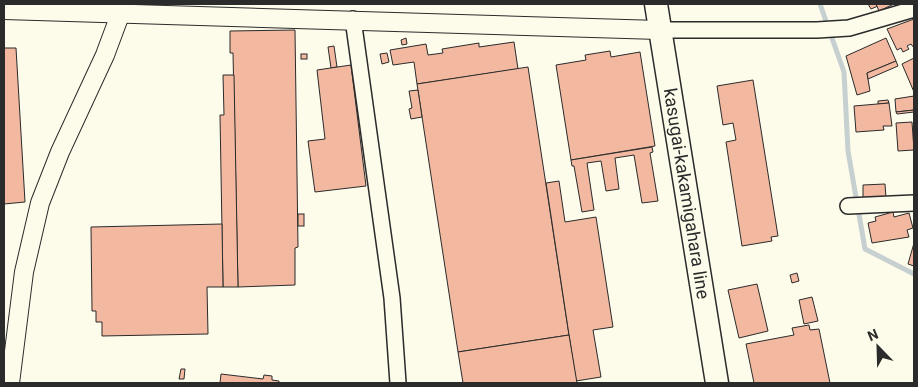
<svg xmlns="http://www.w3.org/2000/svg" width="918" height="387" viewBox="0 0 918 387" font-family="Roboto,sans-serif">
  <rect width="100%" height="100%" fill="#fdfbea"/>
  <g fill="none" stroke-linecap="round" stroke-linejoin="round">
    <path stroke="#c7d0d0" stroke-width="5" d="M820,4L844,72L848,151L865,249L914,274"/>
  </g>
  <g fill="#f2b8a0" stroke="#2b2b2b">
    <path d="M868,4H876L878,6L871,9Z"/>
    <path d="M876,4H894L879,11Z"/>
    <path d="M914,19V48L911,44L907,46L909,49L903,52L901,48L897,50L887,29Z"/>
    <path d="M295,30L298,247L295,248V285L238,287L233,53H230V31Z"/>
    <path d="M406,38L407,44L402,45L401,40Z"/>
    <path d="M886,38L896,61L867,73L870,91L857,95L846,56Z"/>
    <path d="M514,42L518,69L417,84L414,62L393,65L390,50L426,44L428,55L443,53L442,49L479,43V47Z"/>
    <path d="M334,46L337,67L331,68L328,47Z"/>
    <path d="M4,48H16L25,202L4,204Z"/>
    <path d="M610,51L611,57L640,52L655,146L571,160L556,65L586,60L585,55Z"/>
    <path d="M387,53L389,62L382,64L380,54Z"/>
    <rect x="301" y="54" width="6" height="5"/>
    <path d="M914,58V92L902,64Z"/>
    <path d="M896,61L898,66L868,79L867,73Z"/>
    <path d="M351,65L366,186L315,192L308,141L325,139L317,70Z"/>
    <path d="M528,67L569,335L458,352L417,84Z"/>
    <path d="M223,75H234L238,287H223L220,115H224Z"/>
    <path d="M753,80L778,236L771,237L772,241L742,246L726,142L736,140L733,123L723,125L717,86Z"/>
    <path d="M418,90L422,117L411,119L409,109L412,108L409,91Z"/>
    <path d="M914,96V110L896,112L895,99Z"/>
    <path d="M888,100L889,103L878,104V101Z"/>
    <path d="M889,103L892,126H883L884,130L856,132L854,106Z"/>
    <path d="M914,110V112L897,114L896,112Z"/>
    <path d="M912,122L914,150L898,151L896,123Z"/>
    <path d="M652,147L653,152L650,153L658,201L642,203L634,155L615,158L619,189L606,191L601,161L587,163L594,210L582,212L574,166H572L571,160Z"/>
    <path d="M559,181L565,222L596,217L613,327L593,330L601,377L576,381L546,183Z"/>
    <path d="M885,184L886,198H863V185Z"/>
    <path d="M893,212L894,217L909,213L913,228L907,230L909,237L872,243L868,223L876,221L875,217Z"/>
    <rect x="298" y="214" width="6" height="12"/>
    <path d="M222,224L223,287H207L208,334L102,336V322H96V311H92L91,227Z"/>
    <path d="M914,243V266L908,264Z"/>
    <path d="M797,273L799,281L792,283L790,275Z"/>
    <path d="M757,284L768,331L739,338L728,290Z"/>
    <path d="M812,297L818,321L804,324L799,300Z"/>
    <path d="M809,325L810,330L819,329L830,383H754L746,344L794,335L792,328Z"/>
    <path d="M569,335L577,383H463L458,352Z"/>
    <path d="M181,369H185L184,379H179Z"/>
    <path d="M221,374L263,379L264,375L272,376V380L279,381V383H220Z"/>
  </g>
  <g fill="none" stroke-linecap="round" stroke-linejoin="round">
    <g stroke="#2b2b2b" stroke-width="18">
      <g id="minor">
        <path d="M353,19L392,298L398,383"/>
        <path d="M659,30H817L849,28L914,9"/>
        <path d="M848,206L914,203"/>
      </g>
    </g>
    <g stroke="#2b2b2b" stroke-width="20">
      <g id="tertiary">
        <path d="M4,10L659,30"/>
        <path d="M10,383L24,272L40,203L60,152L105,55L124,4"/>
      </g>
    </g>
    <g stroke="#2b2b2b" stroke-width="25">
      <g id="primary">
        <path id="s1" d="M656,4L717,383"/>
      </g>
    </g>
    <use href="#minor" stroke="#fdfbea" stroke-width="15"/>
    <use href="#tertiary" stroke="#fdfbea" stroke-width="18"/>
    <use href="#primary" stroke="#fdfbea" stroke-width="22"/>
  </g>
  <g text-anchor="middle" stroke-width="4" stroke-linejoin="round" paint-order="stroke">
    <g font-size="18" fill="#2b2b2b" stroke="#fdfbea">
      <text dy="6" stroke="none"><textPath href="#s1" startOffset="192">kasugai-kakamigahara line</textPath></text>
    </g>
  </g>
  <rect width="918" height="387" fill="none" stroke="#2b2b2b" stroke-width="10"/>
  <g transform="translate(878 347) rotate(337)" stroke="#fdfbea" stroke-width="4" paint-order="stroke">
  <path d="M0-4L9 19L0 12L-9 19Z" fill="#2b2b2b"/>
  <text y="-8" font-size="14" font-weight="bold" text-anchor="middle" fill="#2b2b2b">N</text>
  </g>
</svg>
